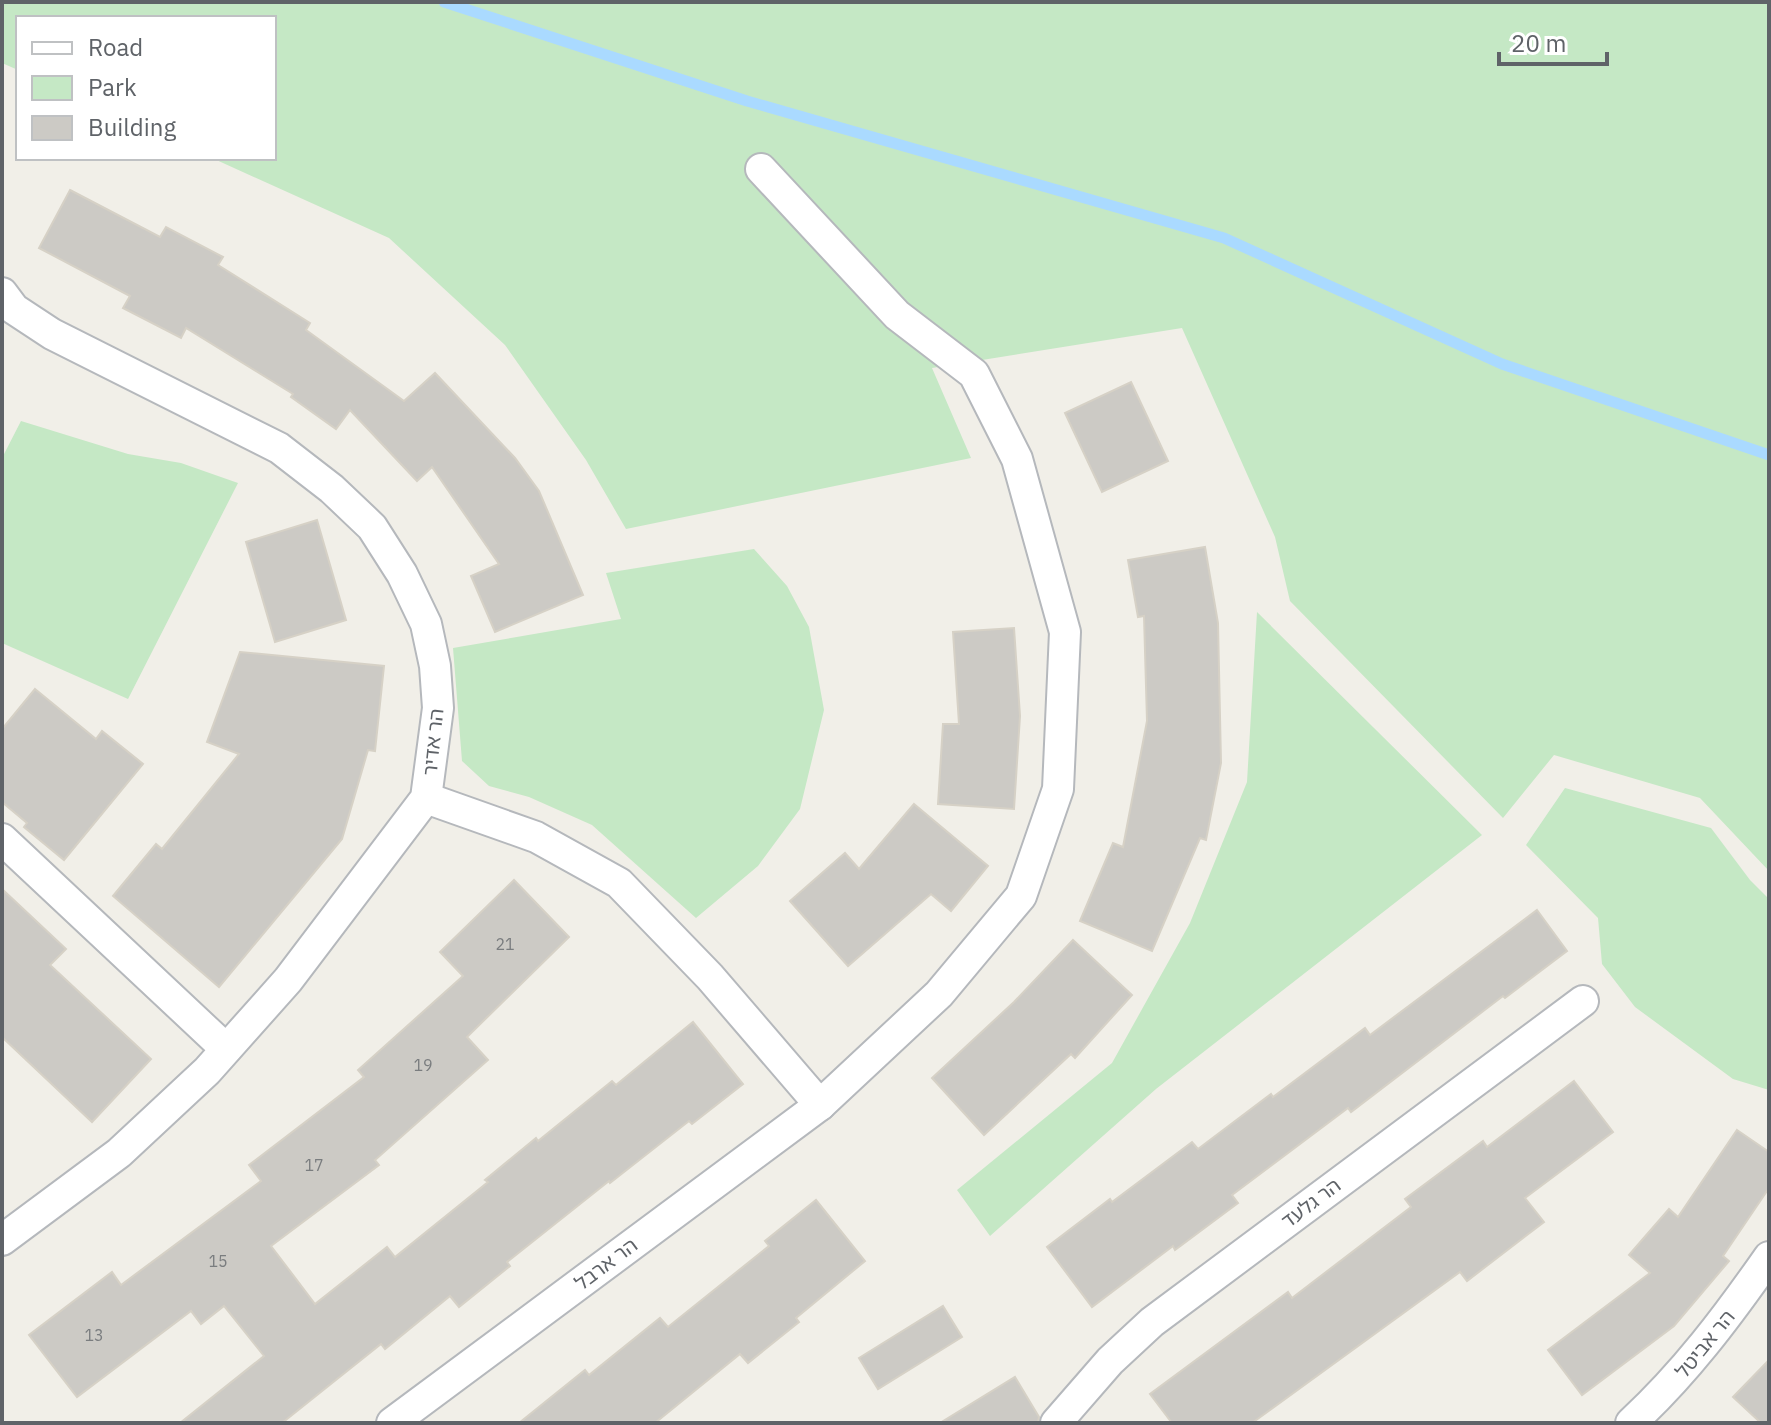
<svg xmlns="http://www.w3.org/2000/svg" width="1771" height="1425" viewBox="0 0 1771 1425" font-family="'IBM Plex Sans','Noto Sans Hebrew',sans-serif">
  <rect width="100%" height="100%" fill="#f1efe8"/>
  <g fill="#c5e8c5">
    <path d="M2,2H1769V871L1700,798L1554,755L1503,818L1290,601L1275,537L1182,328L932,368L971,458L626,529L586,460L505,345L389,238L212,158H274V18H18V70L2,63Z"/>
    <path d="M21,421L128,454L181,463L238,483L128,699L2,643V458Z"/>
    <path d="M754,549L787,586L809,627L824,710L800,809L758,866L696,918L592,825L529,797L489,786L462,761L453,648L621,619L606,573Z"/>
    <path d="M1257,612L1482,835L1156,1089L990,1236L957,1190L1112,1063L1190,923L1247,782Z"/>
    <path d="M1565,788L1711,828L1750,880L1769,899V1090L1733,1079L1635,1007L1602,964L1598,918L1526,845Z"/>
  </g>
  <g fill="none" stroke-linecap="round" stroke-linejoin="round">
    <path stroke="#aadaff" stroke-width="11" d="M444,2L747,101L1224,238L1502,364L1769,455"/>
  </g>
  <g fill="#cccac5" stroke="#d6d1c6" stroke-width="2">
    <path d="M70,190L160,237L166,227L223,257L218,265L310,323L306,330L404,401L435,373L515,458L539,491L583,595L495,632L471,576L499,564L432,467L417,481L350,410L336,429L291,397L293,394L186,328L181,338L123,308L130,296L39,248Z"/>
    <path d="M1131,382L1168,461L1102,492L1065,413Z"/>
    <path d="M317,520L346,620L275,642L246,542Z"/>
    <path d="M1205,547L1218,623L1221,763L1206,840L1200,838L1152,951L1080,921L1113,843L1123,847L1147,721L1144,616L1138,617L1128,560Z"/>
    <path d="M1014,628L1020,716L1014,809L938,804L943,724H959L953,632Z"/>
    <path d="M240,652L384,666L375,751L368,750L342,839L219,987L113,896L156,844L162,849L239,754L207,742Z"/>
    <path d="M35,689L96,739L102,731L143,764L64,860L24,827L27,823L2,802V729Z"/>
    <path d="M914,804L988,866L951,911L931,894L848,966L790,901L845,853L859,869Z"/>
    <path d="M514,880L569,937L467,1037L488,1060L375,1160L379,1165L271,1246L315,1304L387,1247L395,1257L488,1182L485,1180L536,1138L538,1141L612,1081L616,1085L693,1022L743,1084L692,1124L689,1121L610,1183L609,1181L507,1262L510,1266L459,1307L450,1296L385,1349L381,1344L282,1423H180L264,1356L224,1306L201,1324L191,1311L77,1397L29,1335L112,1272L121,1285L261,1181L249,1165L364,1077L358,1070L463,976L440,952Z"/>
    <path d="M2,889L66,949L50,965L151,1059L92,1122L2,1037Z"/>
    <path d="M1537,910L1567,951L1505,998L1503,996L1351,1112L1348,1108L1232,1195L1238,1203L1175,1250L1173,1246L1092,1307L1047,1247L1110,1199L1112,1202L1192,1142L1198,1149L1271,1094L1273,1097L1365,1028L1370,1035Z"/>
    <path d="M1073,940L1132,995L1075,1058L1071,1054L984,1135L932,1078L1014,1002Z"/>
    <path d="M1574,1081L1613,1132L1525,1198L1544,1222L1467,1281L1460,1272L1252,1423H1172L1150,1394L1288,1292L1292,1298L1411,1207L1405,1199L1483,1141L1487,1147Z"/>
    <path d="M1737,1130L1769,1152V1188L1723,1256L1729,1261L1674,1326L1582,1395L1548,1350L1650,1273L1629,1255L1669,1209L1678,1217Z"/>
    <path d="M816,1200L865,1261L796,1318L799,1322L748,1363L740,1354L655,1423H519L585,1370L589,1375L660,1318L668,1327L769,1246L765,1241Z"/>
    <path d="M943,1306L962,1337L878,1389L859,1358Z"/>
    <path d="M1769,1360V1423H1761L1733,1397Z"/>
    <path d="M1015,1377L1039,1417L1038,1423H940Z"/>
  </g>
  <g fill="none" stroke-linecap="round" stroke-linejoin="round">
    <g stroke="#b5b8bc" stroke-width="34">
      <g id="minor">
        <path d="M2,293L14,309L52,334L279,448L332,489L372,527L402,574L426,624L435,666L438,708L426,798L288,980L207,1071L119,1153L2,1240"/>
        <path d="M426,798L536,837L619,883L710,977L820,1105"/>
        <path d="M2,839L226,1049"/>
        <path d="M392,1423L820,1105L939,994L1021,896L1058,789L1065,632L1017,459L974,374L897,315L761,169"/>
        <path d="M1056,1423L1110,1361L1152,1322L1583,1001"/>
        <path d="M1631,1423C1685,1373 1727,1317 1769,1257"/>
      </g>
    </g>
    <use href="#minor" stroke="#fff" stroke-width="30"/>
  </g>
  <g text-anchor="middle" stroke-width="8" stroke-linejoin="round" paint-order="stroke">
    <g font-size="16" fill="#7a7d7f">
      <text x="505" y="950">21</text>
      <text x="423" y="1071">19</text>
      <text x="314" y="1171">17</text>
      <text x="218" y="1267">15</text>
      <text x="94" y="1341">13</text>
    </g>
    <g font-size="20" fill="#5f6368" stroke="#fff">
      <text transform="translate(433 742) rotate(-84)" y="7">הר אדיר</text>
      <text transform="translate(1311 1203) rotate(-37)" y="7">הר גלעד</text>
      <text transform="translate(606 1264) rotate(-37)" y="7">הר ארבל</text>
      <text transform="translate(1705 1344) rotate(-51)" y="7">הר אביטל</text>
    </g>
  </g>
  <rect width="1771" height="1425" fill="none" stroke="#5f6368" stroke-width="8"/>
  <rect x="16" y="16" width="260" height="144" fill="#ffffff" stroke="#bfc1c3" stroke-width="2"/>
  <rect x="32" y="42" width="40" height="12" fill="#ffffff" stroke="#bfc1c3" stroke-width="2"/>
  <text x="88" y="56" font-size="24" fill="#5f6368">Road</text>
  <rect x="32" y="76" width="40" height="24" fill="#c5e8c5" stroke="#bfc1c3" stroke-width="2"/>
  <text x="88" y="96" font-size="24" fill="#5f6368">Park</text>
  <rect x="32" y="116" width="40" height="24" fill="#cccac5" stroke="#bfc1c3" stroke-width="2"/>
  <text x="88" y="136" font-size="24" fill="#5f6368">Building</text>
  <path d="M1499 52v12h108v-12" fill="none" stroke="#5f6368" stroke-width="4"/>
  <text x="1511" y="52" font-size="24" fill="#5f6368" stroke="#ffffff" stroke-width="6" paint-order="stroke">20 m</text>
</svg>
